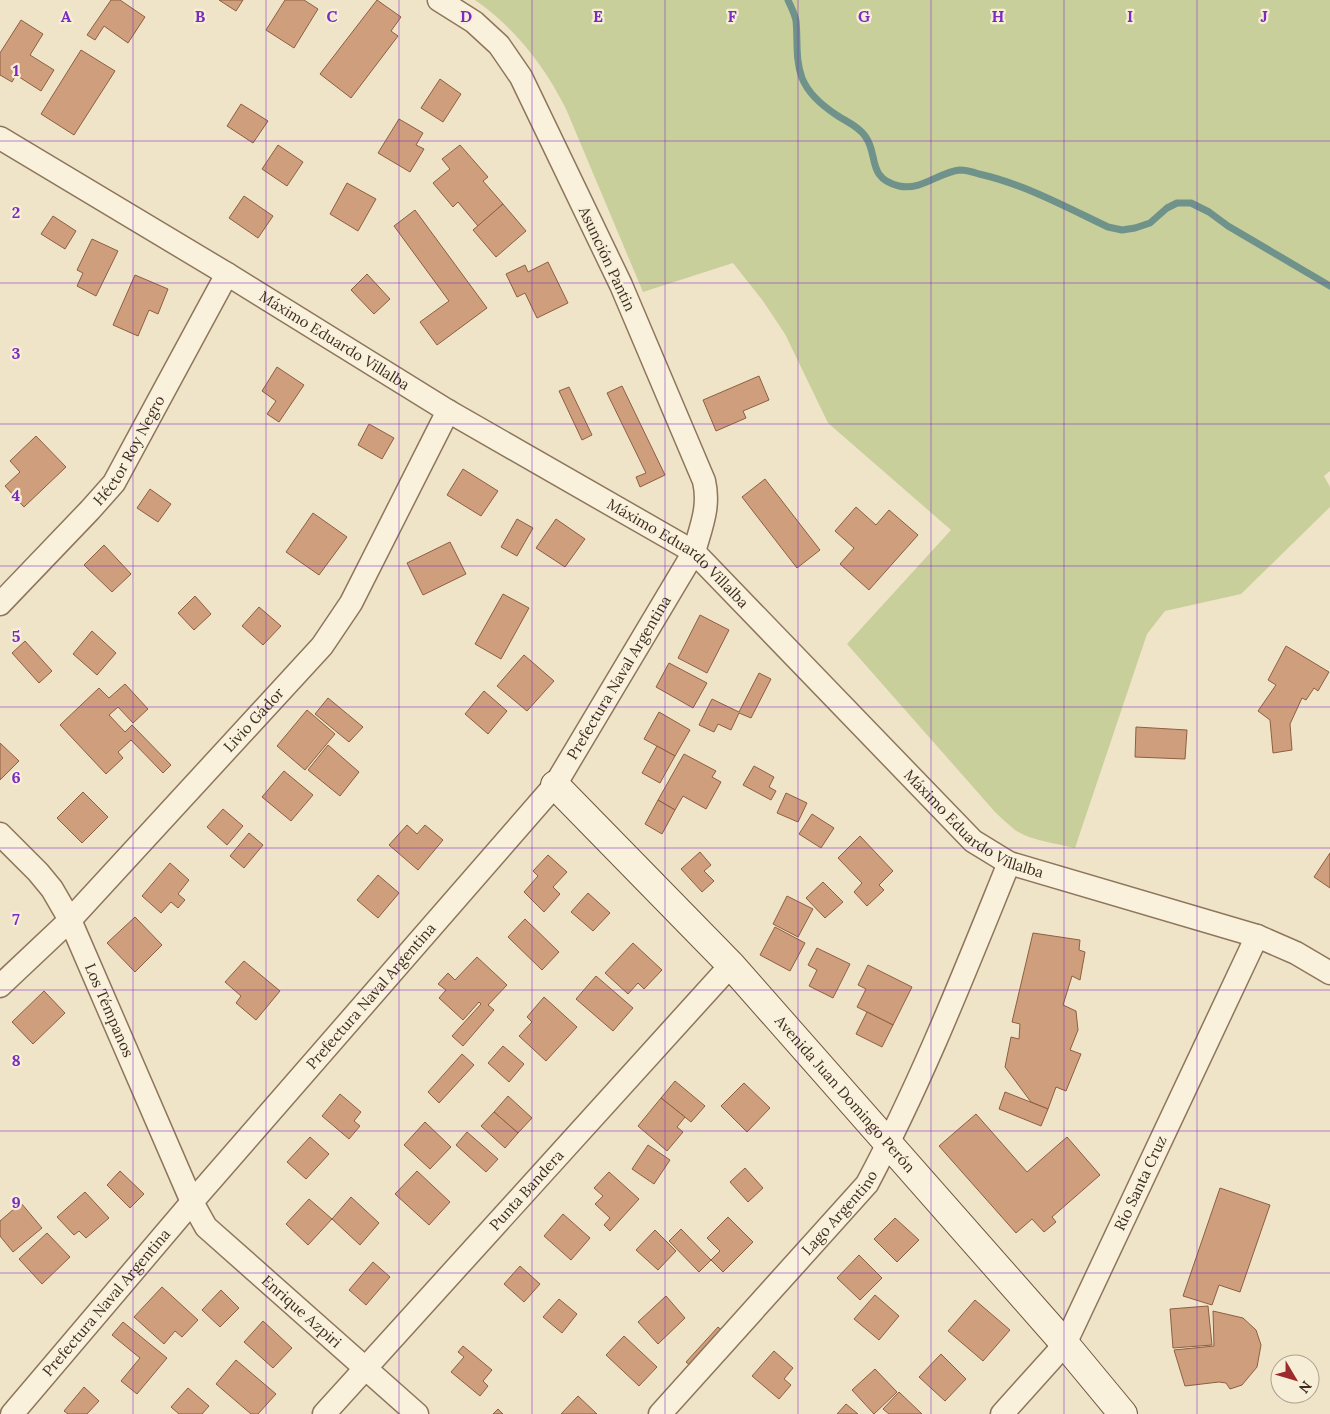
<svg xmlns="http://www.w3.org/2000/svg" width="1330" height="1414" viewBox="0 0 1330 1414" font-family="Lora,serif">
  <rect width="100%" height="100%" fill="#f0e4c8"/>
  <path fill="#c9cf9b" d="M475,0H1330V471L1324,476L1330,487V507L1241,594L1165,611L1147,634L1075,848C1056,843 1032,841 1015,830C1008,824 1001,818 995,812L847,644L951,530L828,423L785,334L763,301L733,263L643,292L566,109C544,65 515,28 475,0Z"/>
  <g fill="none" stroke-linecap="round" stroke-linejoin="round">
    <path stroke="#6f938a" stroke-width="7" d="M788,0C791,7 795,14 796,21C798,40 795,59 802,78C808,93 824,107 838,116C847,122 858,126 865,136C879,154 866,178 899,186C921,191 939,172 960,170C966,170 973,172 979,174C1024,184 1066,207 1108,227L1122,230L1135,228L1150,223L1167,208L1177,203H1191L1209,212L1228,226L1330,286"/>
  </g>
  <g fill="#cf9f7d" stroke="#8d5f41">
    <path d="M111,0H120L145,17L128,43L104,26L95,40L87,35Z"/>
    <path d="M219,0H243L236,11Z"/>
    <path d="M285,0H304L318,9L294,48L266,30Z"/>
    <path d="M377,0L401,17L391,31L398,36L351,98L320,74Z"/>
    <path d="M21,20L43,34L30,55L54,70L41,91L16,75L12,82L0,75V53Z"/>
    <path d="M81,50L115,71L74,135L41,114Z"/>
    <path d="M440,79L461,94L443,122L421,108Z"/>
    <path d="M241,104L268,121L253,143L227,126Z"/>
    <path d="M399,119L423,133L416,145L424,149L410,172L378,153Z"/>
    <path d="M278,145L303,162L287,186L262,169Z"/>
    <path d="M460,145L488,177L483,181L503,204L478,226L458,202L453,207L433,183L450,169L442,159Z"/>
    <path d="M347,183L376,199L358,231L330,214Z"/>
    <path d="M244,196L273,216L258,238L229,218Z"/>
    <path d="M503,204L526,231L496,257L473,230Z"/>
    <path d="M415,210L487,308L437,345L420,322L449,301L394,226Z"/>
    <path d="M53,216L76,231L65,249L41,234Z"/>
    <path d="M92,239L118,251L96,296L77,286L83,273L77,270Z"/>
    <path d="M548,262L568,303L537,318L525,293L517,297L506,274L525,265L528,272Z"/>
    <path d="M367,274L390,299L374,314L351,290Z"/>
    <path d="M135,275L168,289L158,314L149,310L138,336L113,325Z"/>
    <path d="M277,367L304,385L279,422L267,414L276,401L262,391Z"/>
    <path d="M759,376L769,400L743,411L746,418L716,431L703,400Z"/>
    <path d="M622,386L665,475L640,487L636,477L646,473L607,393Z"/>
    <path d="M569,387L592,435L582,440L559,391Z"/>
    <path d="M369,424L394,438L382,459L358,445Z"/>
    <path d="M36,436L66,467L24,507L5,486L20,472L10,461Z"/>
    <path d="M463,469L498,491L481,516L447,495Z"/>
    <path d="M765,479L820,550L797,568L742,497Z"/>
    <path d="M150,489L171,504L158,522L137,508Z"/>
    <path d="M856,507L876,525L889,510L918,535L869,590L840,564L854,548L835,531Z"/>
    <path d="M313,513L347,537L319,575L286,552Z"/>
    <path d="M517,519L533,528L517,556L501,547Z"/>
    <path d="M556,519L585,539L565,567L536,548Z"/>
    <path d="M450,542L466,574L423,595L407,563Z"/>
    <path d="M104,545L131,574L112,592L84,565Z"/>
    <path d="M503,594L529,608L501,659L475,644Z"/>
    <path d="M195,596L211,614L194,630L178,613Z"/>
    <path d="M259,607L281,626L263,645L242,626Z"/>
    <path d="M700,615L729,630L707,673L678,658Z"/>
    <path d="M92,631L116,653L97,675L73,654Z"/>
    <path d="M25,641L52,671L39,683L12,653Z"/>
    <path d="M1286,646L1329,672L1318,691L1314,688L1306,700L1302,698L1290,724L1292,750L1273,753L1270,720L1258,711L1276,685L1268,680Z"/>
    <path d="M524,655L554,681L527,711L497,686Z"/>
    <path d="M669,663L707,683L693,708L656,687Z"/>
    <path d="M759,673L771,679L751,718L739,713L731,730L718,724L714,732L699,725L712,699L739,712Z"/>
    <path d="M125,684L148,709L133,723L118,707L109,715L125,732L132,725L171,765L163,773L131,740L118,752L123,758L106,774L60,725L99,688L109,698Z"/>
    <path d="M484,691L507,711L488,734L465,714Z"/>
    <path d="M328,698L363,727L349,742L315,714Z"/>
    <path d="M307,710L335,734L305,770L277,746Z"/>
    <path d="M659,712L690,730L675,756L644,739Z"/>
    <path d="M1136,727L1187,730L1185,759L1135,757Z"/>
    <path d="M0,743L19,761L0,780Z"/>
    <path d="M328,745L359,772L340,796L308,770Z"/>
    <path d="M657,746L675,756L660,783L642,773Z"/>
    <path d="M684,754L716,771L712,777L721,782L706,809L683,796L675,810L658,800Z"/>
    <path d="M754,766L774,777L769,787L776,791L771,800L743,785Z"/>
    <path d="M284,771L313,795L291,821L262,797Z"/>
    <path d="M83,792L108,817L82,843L57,818Z"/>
    <path d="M786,793L807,803L798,822L777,813Z"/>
    <path d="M658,800L675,810L662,834L645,824Z"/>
    <path d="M223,809L243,826L227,845L207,827Z"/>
    <path d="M812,814L834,828L821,848L799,834Z"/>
    <path d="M407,825L417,834L425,825L443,840L418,870L389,845Z"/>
    <path d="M249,833L263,845L244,868L230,856Z"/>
    <path d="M860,836L893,871L879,885L884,890L867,906L854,892L862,883L838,858Z"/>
    <path d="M700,852L711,865L704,871L714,881L702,892L681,869Z"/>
    <path d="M1330,853V888L1314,877Z"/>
    <path d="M548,855L567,872L553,887L560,894L544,912L524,892L538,876L533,871Z"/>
    <path d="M170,863L189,880L178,894L185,900L178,908L171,902L161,913L142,896Z"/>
    <path d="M378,875L399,893L378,918L357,900Z"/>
    <path d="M823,882L843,902L825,918L806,898Z"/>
    <path d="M588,893L610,913L593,931L571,912Z"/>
    <path d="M787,896L813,909L798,937L773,924Z"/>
    <path d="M135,917L162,945L135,972L107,943Z"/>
    <path d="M525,919L559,952L542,970L508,937Z"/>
    <path d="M775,927L805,943L790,971L760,955Z"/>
    <path d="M1033,933L1080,940L1079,950L1085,952L1080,980L1072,976L1063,1005L1076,1011L1078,1030L1070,1050L1081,1054L1066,1091L1056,1087L1048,1109L1031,1102L1005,1067L1011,1037L1019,1039L1020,1024L1012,1022Z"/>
    <path d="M633,943L662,970L644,989L638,983L628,994L605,973Z"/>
    <path d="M817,948L850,964L833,998L809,986L817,970L808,965Z"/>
    <path d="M477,957L507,985L488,1005L494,1010L463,1046L452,1036L481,1004L479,1002L463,1020L439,998L446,990L438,984L448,973L455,980Z"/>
    <path d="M244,961L280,991L256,1020L236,1003L241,996L225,982Z"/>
    <path d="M868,965L912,987L893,1025L857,1007L866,989L858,985Z"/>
    <path d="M596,976L633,1008L613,1031L576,999Z"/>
    <path d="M44,991L65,1013L33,1044L12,1022Z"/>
    <path d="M544,997L577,1027L546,1061L519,1036L532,1022L527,1017Z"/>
    <path d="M867,1012L893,1025L882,1047L856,1034Z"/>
    <path d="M503,1046L524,1064L509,1082L488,1063Z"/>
    <path d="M462,1054L474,1065L439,1103L428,1092Z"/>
    <path d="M675,1081L705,1106L691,1122L661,1098Z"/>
    <path d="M744,1083L770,1108L747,1132L721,1106Z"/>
    <path d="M1005,1092L1048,1109L1041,1126L999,1109Z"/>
    <path d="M340,1094L361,1112L354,1121L360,1126L349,1139L322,1116Z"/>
    <path d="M508,1096L532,1118L518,1133L494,1112Z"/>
    <path d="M661,1098L685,1117L677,1127L683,1132L667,1151L638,1126Z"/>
    <path d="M494,1112L518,1133L505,1148L481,1126Z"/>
    <path d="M976,1114L1027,1172L1067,1137L1100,1175L1052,1217L1056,1222L1044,1232L1032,1219L1016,1233L939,1146Z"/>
    <path d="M425,1122L451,1147L430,1169L404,1145Z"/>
    <path d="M467,1132L498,1159L486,1172L456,1145Z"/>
    <path d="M310,1137L329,1154L306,1179L287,1162Z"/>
    <path d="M648,1145L670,1160L654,1184L632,1169Z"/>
    <path d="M745,1168L763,1188L748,1202L730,1182Z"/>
    <path d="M120,1171L144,1194L130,1208L107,1185Z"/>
    <path d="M417,1171L450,1202L429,1225L395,1194Z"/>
    <path d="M609,1172L639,1199L610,1231L604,1225L610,1218L595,1204L603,1196L594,1188Z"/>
    <path d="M1220,1188L1270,1205L1240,1292L1219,1285L1212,1305L1183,1296Z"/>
    <path d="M85,1192L109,1218L86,1238L79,1231L74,1235L57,1217Z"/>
    <path d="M351,1197L379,1223L360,1245L332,1219Z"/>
    <path d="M309,1199L332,1219L308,1245L286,1224Z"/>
    <path d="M21,1203L42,1228L13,1252L0,1236V1221Z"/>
    <path d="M563,1214L590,1238L571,1260L544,1236Z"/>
    <path d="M728,1217L753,1242L723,1272L711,1260L720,1251L707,1238Z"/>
    <path d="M895,1218L919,1240L897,1262L874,1239Z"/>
    <path d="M681,1229L711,1260L699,1272L669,1241Z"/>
    <path d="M655,1230L676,1251L658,1270L636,1250Z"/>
    <path d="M47,1233L70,1257L42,1284L19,1259Z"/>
    <path d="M859,1255L882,1278L860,1300L837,1278Z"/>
    <path d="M373,1262L390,1277L366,1305L349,1290Z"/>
    <path d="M520,1266L540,1284L524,1302L504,1284Z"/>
    <path d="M162,1287L198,1320L182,1337L175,1331L164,1344L134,1317Z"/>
    <path d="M221,1290L239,1308L220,1327L202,1310Z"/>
    <path d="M875,1295L899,1316L879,1340L854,1319Z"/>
    <path d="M666,1296L685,1318L658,1344L638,1322Z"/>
    <path d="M559,1299L577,1314L562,1333L543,1317Z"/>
    <path d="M975,1300L1010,1330L983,1361L948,1331Z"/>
    <path d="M1208,1306L1212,1345L1173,1348L1170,1309Z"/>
    <path d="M1213,1311L1243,1318L1256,1330L1261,1345L1257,1367L1242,1385L1230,1389L1226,1383L1219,1382L1185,1386L1174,1350L1214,1346Z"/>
    <path d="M263,1321L292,1348L273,1368L244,1342Z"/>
    <path d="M123,1322L167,1358L137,1394L121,1381L140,1358L112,1335Z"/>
    <path d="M718,1327L727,1335L696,1370L686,1362Z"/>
    <path d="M624,1336L657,1367L639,1386L606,1355Z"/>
    <path d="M463,1346L492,1370L483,1381L488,1386L480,1396L451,1372L464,1357L458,1352Z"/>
    <path d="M774,1351L793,1368L784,1379L791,1385L779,1399L752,1376Z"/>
    <path d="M941,1354L966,1379L945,1401L919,1377Z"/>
    <path d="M236,1360L276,1394L258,1414H251L216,1384Z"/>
    <path d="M875,1369L897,1392L874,1414L852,1390Z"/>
    <path d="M84,1387L99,1401L87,1414H68L64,1411Z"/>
    <path d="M188,1388L209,1406L202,1414H179L171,1407Z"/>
    <path d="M899,1392L922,1414H889L883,1409Z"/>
    <path d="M578,1396L597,1414H561Z"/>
    <path d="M846,1404L858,1414H837Z"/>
    <path d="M498,1409L503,1414H493Z"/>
  </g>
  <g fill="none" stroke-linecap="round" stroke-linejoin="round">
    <g stroke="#8d765c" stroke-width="25">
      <g id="street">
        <path id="s1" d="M0,138L227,274L448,411L694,552L973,841L1009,863L1257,936L1296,953L1330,973"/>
        <path id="s2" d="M0,604L90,510L114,483L227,274"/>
        <path id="s3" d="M0,834L38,872L52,889L70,920L192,1202L206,1227L417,1414"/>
        <path id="s4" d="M0,986L70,920L322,646L351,603L448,411"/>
        <path id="s5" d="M12,1414L192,1202L555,785L694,552C701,527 710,507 704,481L621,285L521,77L499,45L474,22L439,0"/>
        <path id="s6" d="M324,1414L731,965"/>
        <path id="s7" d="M660,1414L867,1184C922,1081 965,971 1009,863"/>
        <path id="s8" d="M1002,1414L1065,1344L1257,936"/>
      </g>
    </g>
    <g stroke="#6f573f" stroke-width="30">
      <g id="secondary">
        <path id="s9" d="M555,785L731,965L1065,1344L1123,1414"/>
      </g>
    </g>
    <use href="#street" stroke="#faf1dc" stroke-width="22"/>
    <use href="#secondary" stroke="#faf1dc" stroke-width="28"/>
  </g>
  <path fill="none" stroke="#7b2cbf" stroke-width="1" stroke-opacity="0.55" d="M133,0V1414M266,0V1414M399,0V1414M532,0V1414M665,0V1414M798,0V1414M931,0V1414M1064,0V1414M1197,0V1414M0,141H1330M0,283H1330M0,424H1330M0,566H1330M0,707H1330M0,848H1330M0,990H1330M0,1131H1330M0,1273H1330"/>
  <g text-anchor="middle" stroke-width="4.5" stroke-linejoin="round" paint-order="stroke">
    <g font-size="15" fill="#3d2e20" stroke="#f7eed8">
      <text transform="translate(607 259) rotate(65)" y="5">Asunción Pantin</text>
      <text dy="5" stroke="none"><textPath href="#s1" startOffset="391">Máximo Eduardo Villalba</textPath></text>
      <text dy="5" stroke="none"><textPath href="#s2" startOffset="202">Héctor Roy Negro</textPath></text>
      <text dy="5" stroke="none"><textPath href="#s1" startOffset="796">Máximo Eduardo Villalba</textPath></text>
      <text dy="5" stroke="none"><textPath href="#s5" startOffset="956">Prefectura Naval Argentina</textPath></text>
      <text dy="5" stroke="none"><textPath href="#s4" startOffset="368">Livio Gádor</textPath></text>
      <text dy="5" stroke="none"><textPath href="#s1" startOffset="1201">Máximo Eduardo Villalba</textPath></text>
      <text dy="5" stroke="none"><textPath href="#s5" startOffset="551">Prefectura Naval Argentina</textPath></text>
      <text dy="5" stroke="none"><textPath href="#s3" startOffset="210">Los Témpanos</textPath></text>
      <text dy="5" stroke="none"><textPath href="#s9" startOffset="424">Avenida Juan Domingo Perón</textPath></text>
      <text dy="5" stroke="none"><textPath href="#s8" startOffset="272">Río Santa Cruz</textPath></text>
      <text dy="5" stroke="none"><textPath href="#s6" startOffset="302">Punta Bandera</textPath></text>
      <text dy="5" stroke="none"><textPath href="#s7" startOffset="270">Lago Argentino</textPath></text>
      <text dy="5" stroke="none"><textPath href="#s5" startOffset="146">Prefectura Naval Argentina</textPath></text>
      <text dy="5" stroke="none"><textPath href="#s3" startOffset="575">Enrique Azpiri</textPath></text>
    </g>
  </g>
  <g font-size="16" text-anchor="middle" font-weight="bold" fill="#7b2cbf" stroke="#f7eed8" stroke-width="4.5" stroke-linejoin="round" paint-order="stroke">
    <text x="66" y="22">A</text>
    <text x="200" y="22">B</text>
    <text x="332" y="22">C</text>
    <text x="466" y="22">D</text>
    <text x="598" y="22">E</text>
    <text x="732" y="22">F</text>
    <text x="864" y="22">G</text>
    <text x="998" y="22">H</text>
    <text x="1130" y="22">I</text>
    <text x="1264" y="22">J</text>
    <text x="16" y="76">1</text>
    <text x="16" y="218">2</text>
    <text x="16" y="359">3</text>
    <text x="16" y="501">4</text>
    <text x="16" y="642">5</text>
    <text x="16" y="783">6</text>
    <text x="16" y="925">7</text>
    <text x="16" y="1066">8</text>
    <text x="16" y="1208">9</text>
  </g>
  <g transform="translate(1295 1379) rotate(128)"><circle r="24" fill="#f7eed8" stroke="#ada18e"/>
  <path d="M0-4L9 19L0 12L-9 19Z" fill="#9e2a2b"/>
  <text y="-8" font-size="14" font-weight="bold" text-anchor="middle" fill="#3d2e20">N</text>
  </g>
</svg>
